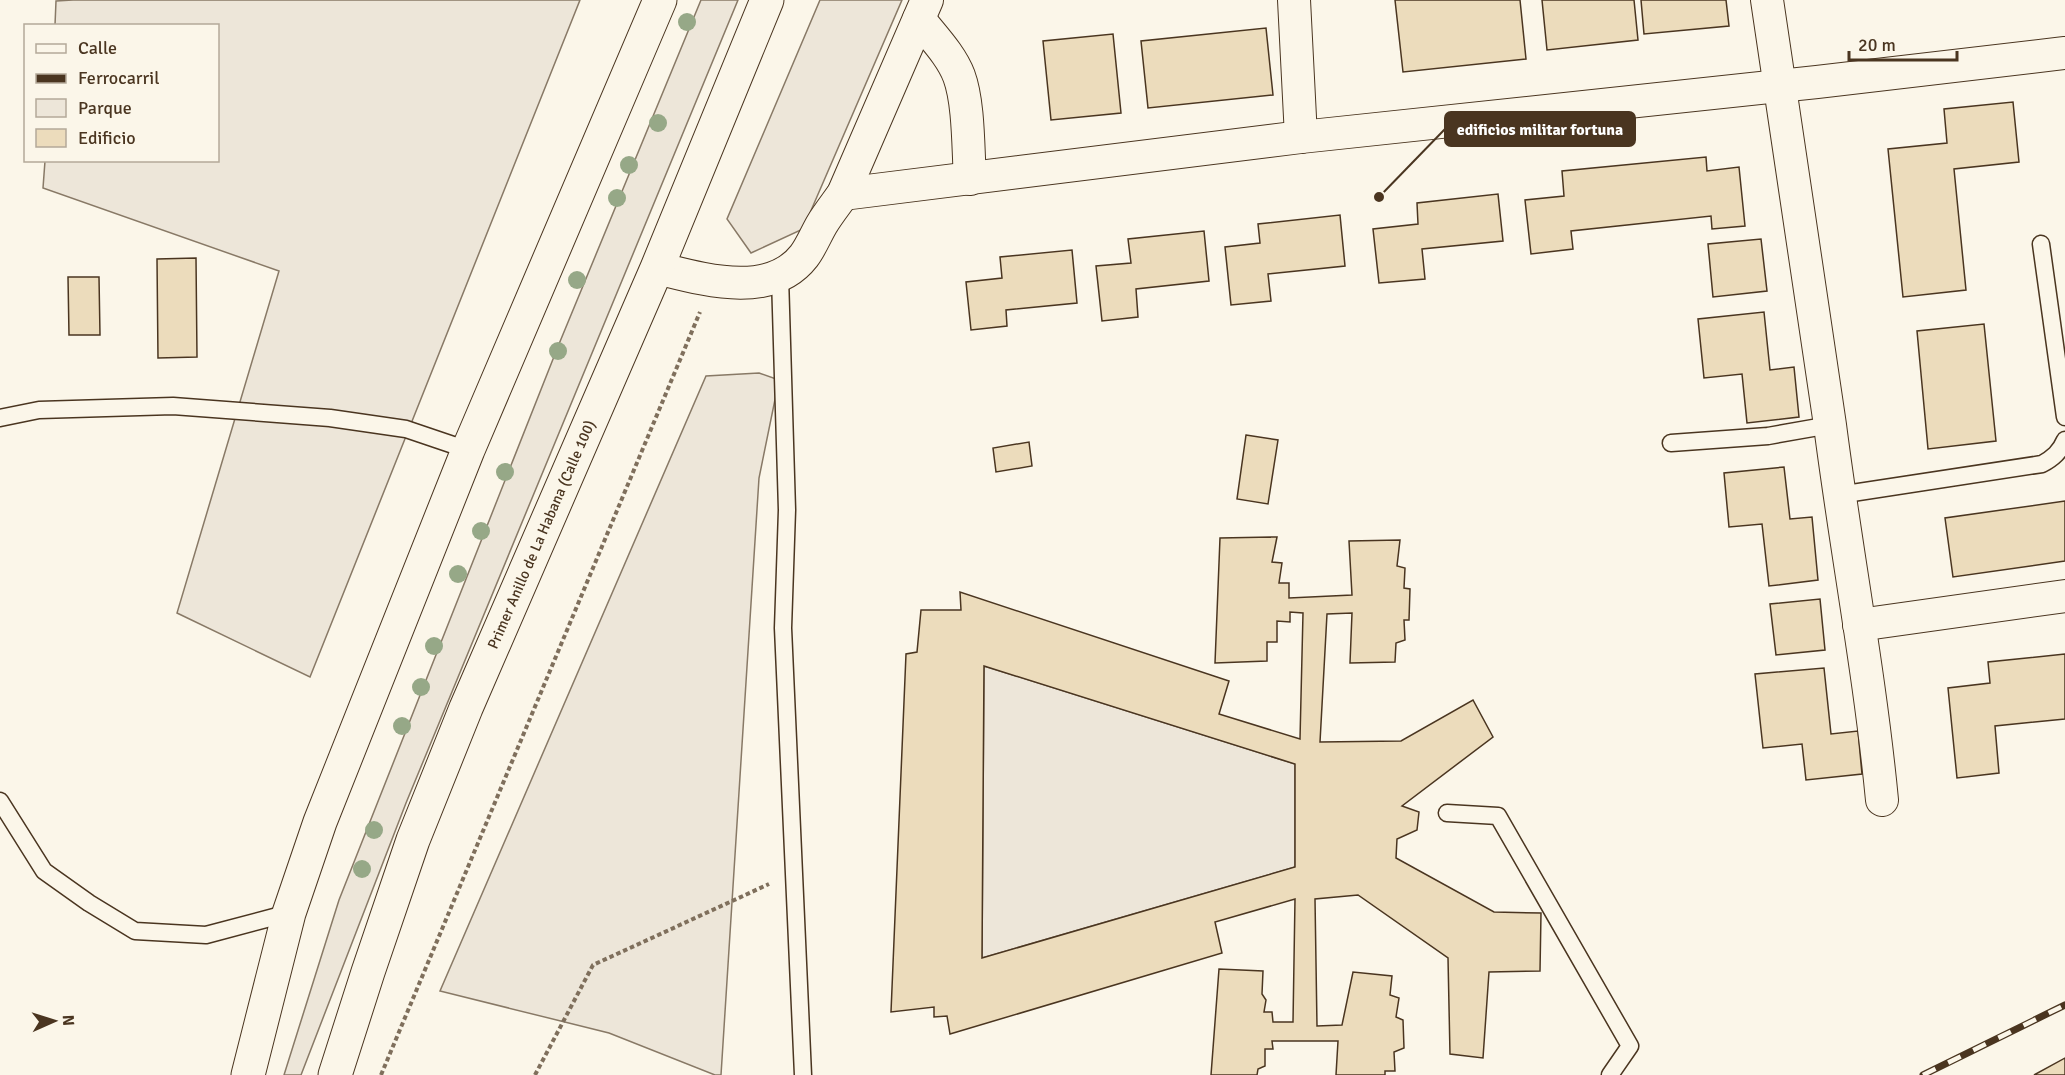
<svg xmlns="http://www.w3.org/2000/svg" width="2065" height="1075" viewBox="0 0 2065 1075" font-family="Signika,sans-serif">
  <rect width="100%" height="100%" fill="#fbf6e9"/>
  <g fill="#ede6d9" stroke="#887966" stroke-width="1.5">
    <path d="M73,0H580L310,677L177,613L279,271L43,188L45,161L218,160V26L55,25L56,1Z"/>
    <path d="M701,0H738L406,803L301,1075H284L339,900L559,344Z"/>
    <path d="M820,0H902L803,229L751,253L727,219Z"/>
    <path d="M759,373L779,380L759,478L721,1075H715L609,1033L440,991L706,376Z"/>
    <path d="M984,666L1295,764V867L982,958Z"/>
  </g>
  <g fill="#ecdcbc" stroke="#4a3520" stroke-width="1.5" fill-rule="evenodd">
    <path d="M1395,0H1520L1526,59L1403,72Z"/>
    <path d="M1542,0H1634L1638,40L1547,50Z"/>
    <path d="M1641,0H1726L1729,26L1644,34Z"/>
    <path d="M1266,28L1273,95L1148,108L1141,41Z"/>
    <path d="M1113,34L1121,113L1051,120L1043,41Z"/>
    <path d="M2013,102L2019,162L1954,169L1966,290L1903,297L1888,149L1947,143L1944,109Z"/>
    <path d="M1706,157L1707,171L1739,167L1745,226L1712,229L1711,216L1571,231L1573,249L1531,254L1525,200L1564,196L1562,171Z"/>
    <path d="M1498,194L1503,241L1422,249L1425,279L1379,283L1373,229L1418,224L1417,203Z"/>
    <path d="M1340,215L1345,266L1268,274L1271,301L1231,305L1225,247L1260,243L1258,224Z"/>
    <path d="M1204,231L1209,281L1136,289L1138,317L1102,321L1096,266L1131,263L1128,239Z"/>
    <path d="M1761,239L1767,291L1713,297L1708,244Z"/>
    <path d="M1072,250L1077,303L1006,310L1007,326L971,330L966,282L1002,278L1000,257Z"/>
    <path d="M196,258L197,357L158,358L157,259Z"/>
    <path d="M68,277H99L100,335H69Z"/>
    <path d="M1764,312L1770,370L1794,367L1799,417L1747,423L1742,374L1704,378L1698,319Z"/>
    <path d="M1984,324L1996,441L1928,449L1917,331Z"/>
    <path d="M1246,435L1278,440L1268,504L1237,499Z"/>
    <path d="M1029,442L1032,466L996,472L993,448Z"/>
    <path d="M1784,467L1790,519L1812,517L1818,580L1769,586L1762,524L1729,527L1724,473Z"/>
    <path d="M2065,501V561L1953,577L1945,518Z"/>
    <path d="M1277,537L1272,562L1282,563L1279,583H1289V598L1352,595L1349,541L1400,540L1397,566L1405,568L1404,588L1410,589L1409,620H1404L1405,640L1396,643L1395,662L1350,663L1352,613L1327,614L1320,742L1401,741L1473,700L1493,737L1402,806L1419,812L1417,830L1397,839L1396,858L1494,912L1541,913L1540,971L1489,972L1483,1058L1450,1054L1448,958L1358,895L1315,899L1317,1026L1342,1025L1353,972L1392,976L1390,995L1399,998L1396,1017L1403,1020L1404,1048L1394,1052L1395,1071H1385V1075H1336L1338,1041H1272L1273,1049H1265V1066L1258,1069L1257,1075H1211L1219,969L1263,971L1262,994L1266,1000L1264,1012H1272L1273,1022H1293L1295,899L1215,922L1222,953L950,1034L947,1016L934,1017V1007L891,1012L906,654L917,652L921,610H961L960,592L1229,681L1219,714L1300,739L1303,613L1290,612V622L1277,621V642H1267V661L1215,663L1220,538ZM984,666L1295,764V867L982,958Z"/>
    <path d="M1820,599L1825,650L1776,655L1770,604Z"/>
    <path d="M2065,654V719L1995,726L1999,773L1957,778L1948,688L1990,683L1988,662Z"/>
    <path d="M1824,668L1831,734L1858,731L1862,774L1806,780L1802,744L1763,748L1755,674Z"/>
    <path d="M2065,1058V1075H2034Z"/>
  </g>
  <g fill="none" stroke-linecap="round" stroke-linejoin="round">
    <g stroke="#4a3520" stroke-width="19">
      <g id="lane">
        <path d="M2041,244L2065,417"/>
        <path d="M780,277L787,510L783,628L803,1075"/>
        <path d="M0,418L39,410L173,406L330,418L406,429L468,450"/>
        <path d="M1671,443L1768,436L1830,425"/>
        <path d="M1839,495L2042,464C2053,458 2060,452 2065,440"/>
        <path d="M0,801L44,871L89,903L135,931L206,935L289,913"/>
        <path d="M1447,813L1498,816L1630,1046L1610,1075"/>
      </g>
    </g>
    <g stroke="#4a3520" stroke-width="34">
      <g id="street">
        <path d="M1294,0L1301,137"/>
        <path d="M1767,0L1830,425C1846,550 1870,675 1882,800"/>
        <path d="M919,19C933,37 951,55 959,76C969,103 968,149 970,179"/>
        <path d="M843,194L1301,137L1817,82L2065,53"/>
        <path d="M657,268C702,279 770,300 804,256C811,247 816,234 822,224C828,214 836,204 843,194L927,0"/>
        <path d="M1859,625L2065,596"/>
      </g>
    </g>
    <g stroke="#4a3520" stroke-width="35">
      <g id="highway">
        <path d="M248,1075L289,913L320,822L468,450L660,0"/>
        <path id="s1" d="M335,1075L368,972L413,840L466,708L657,268L767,0"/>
      </g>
    </g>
    <g stroke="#7f6f5c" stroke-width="4" stroke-dasharray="4.5 3" stroke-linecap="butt">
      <path d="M381,1075L700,312"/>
      <path d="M535,1075L593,965L769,884"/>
    </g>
    <use href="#lane" stroke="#fbf6e9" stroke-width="16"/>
    <use href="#street" stroke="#fbf6e9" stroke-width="32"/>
    <use href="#highway" stroke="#fbf6e9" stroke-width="33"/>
    <g stroke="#4a3520" stroke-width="7">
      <path id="rail" d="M1923,1075L2065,1005"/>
    </g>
    <use href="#rail" stroke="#fbf6e9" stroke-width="4.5" stroke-dasharray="14" stroke-linecap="butt"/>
  </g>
  <g fill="#96a887">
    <circle cx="687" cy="22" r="9"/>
    <circle cx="658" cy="123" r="9"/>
    <circle cx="629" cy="165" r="9"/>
    <circle cx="617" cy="198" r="9"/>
    <circle cx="577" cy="280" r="9"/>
    <circle cx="558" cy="351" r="9"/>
    <circle cx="505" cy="472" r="9"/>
    <circle cx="481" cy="531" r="9"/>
    <circle cx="458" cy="574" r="9"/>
    <circle cx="434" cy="646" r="9"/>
    <circle cx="421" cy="687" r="9"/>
    <circle cx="402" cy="726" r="9"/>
    <circle cx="374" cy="830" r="9"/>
    <circle cx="362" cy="869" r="9"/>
  </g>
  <g text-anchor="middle" stroke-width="4.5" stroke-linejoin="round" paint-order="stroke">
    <g font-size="15" fill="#4a3520" stroke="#fbf6e9">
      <text dy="5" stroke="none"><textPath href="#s1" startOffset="579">Primer Anillo de La Habana (Calle 100)</textPath></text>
    </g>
  </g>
  <path fill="none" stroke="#4a3520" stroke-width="2" d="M1379 197L1445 129"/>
  <circle fill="#4a3520" stroke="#fbf6e9" stroke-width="2" cx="1379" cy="197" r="6"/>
  <rect fill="#4a3520" stroke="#4a3520" stroke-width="2" x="1445" y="112" width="190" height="34" rx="6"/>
  <g font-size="16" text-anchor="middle" font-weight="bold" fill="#fff">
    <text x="1540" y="135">edificios militar fortuna</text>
  </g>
  <rect x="24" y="24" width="195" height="138" fill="#fbf6e9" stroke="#b4a999" stroke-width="1.5"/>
  <rect x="36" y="44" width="30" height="9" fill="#fbf6e9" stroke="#b4a999" stroke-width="1.5"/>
  <text x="78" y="54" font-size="18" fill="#4a3520">Calle</text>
  <rect x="36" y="74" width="30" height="9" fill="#4a3520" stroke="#b4a999" stroke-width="1.5"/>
  <text x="78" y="84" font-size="18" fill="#4a3520">Ferrocarril</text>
  <rect x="36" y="99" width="30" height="18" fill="#ede6d9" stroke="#b4a999" stroke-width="1.5"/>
  <text x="78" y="114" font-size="18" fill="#4a3520">Parque</text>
  <rect x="36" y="129" width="30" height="18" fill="#ecdcbc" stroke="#b4a999" stroke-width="1.5"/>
  <text x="78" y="144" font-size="18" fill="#4a3520">Edificio</text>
  <g transform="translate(54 1021) rotate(87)" stroke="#fbf6e9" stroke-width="4.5" paint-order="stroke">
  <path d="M0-4.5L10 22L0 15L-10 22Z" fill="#4a3520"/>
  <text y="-9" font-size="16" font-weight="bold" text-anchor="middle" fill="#4a3520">N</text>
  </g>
  <path d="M1849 51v9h108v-9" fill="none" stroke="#4a3520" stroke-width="3"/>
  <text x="1858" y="51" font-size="18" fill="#4a3520" stroke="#fbf6e9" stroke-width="4.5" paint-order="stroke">20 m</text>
</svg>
